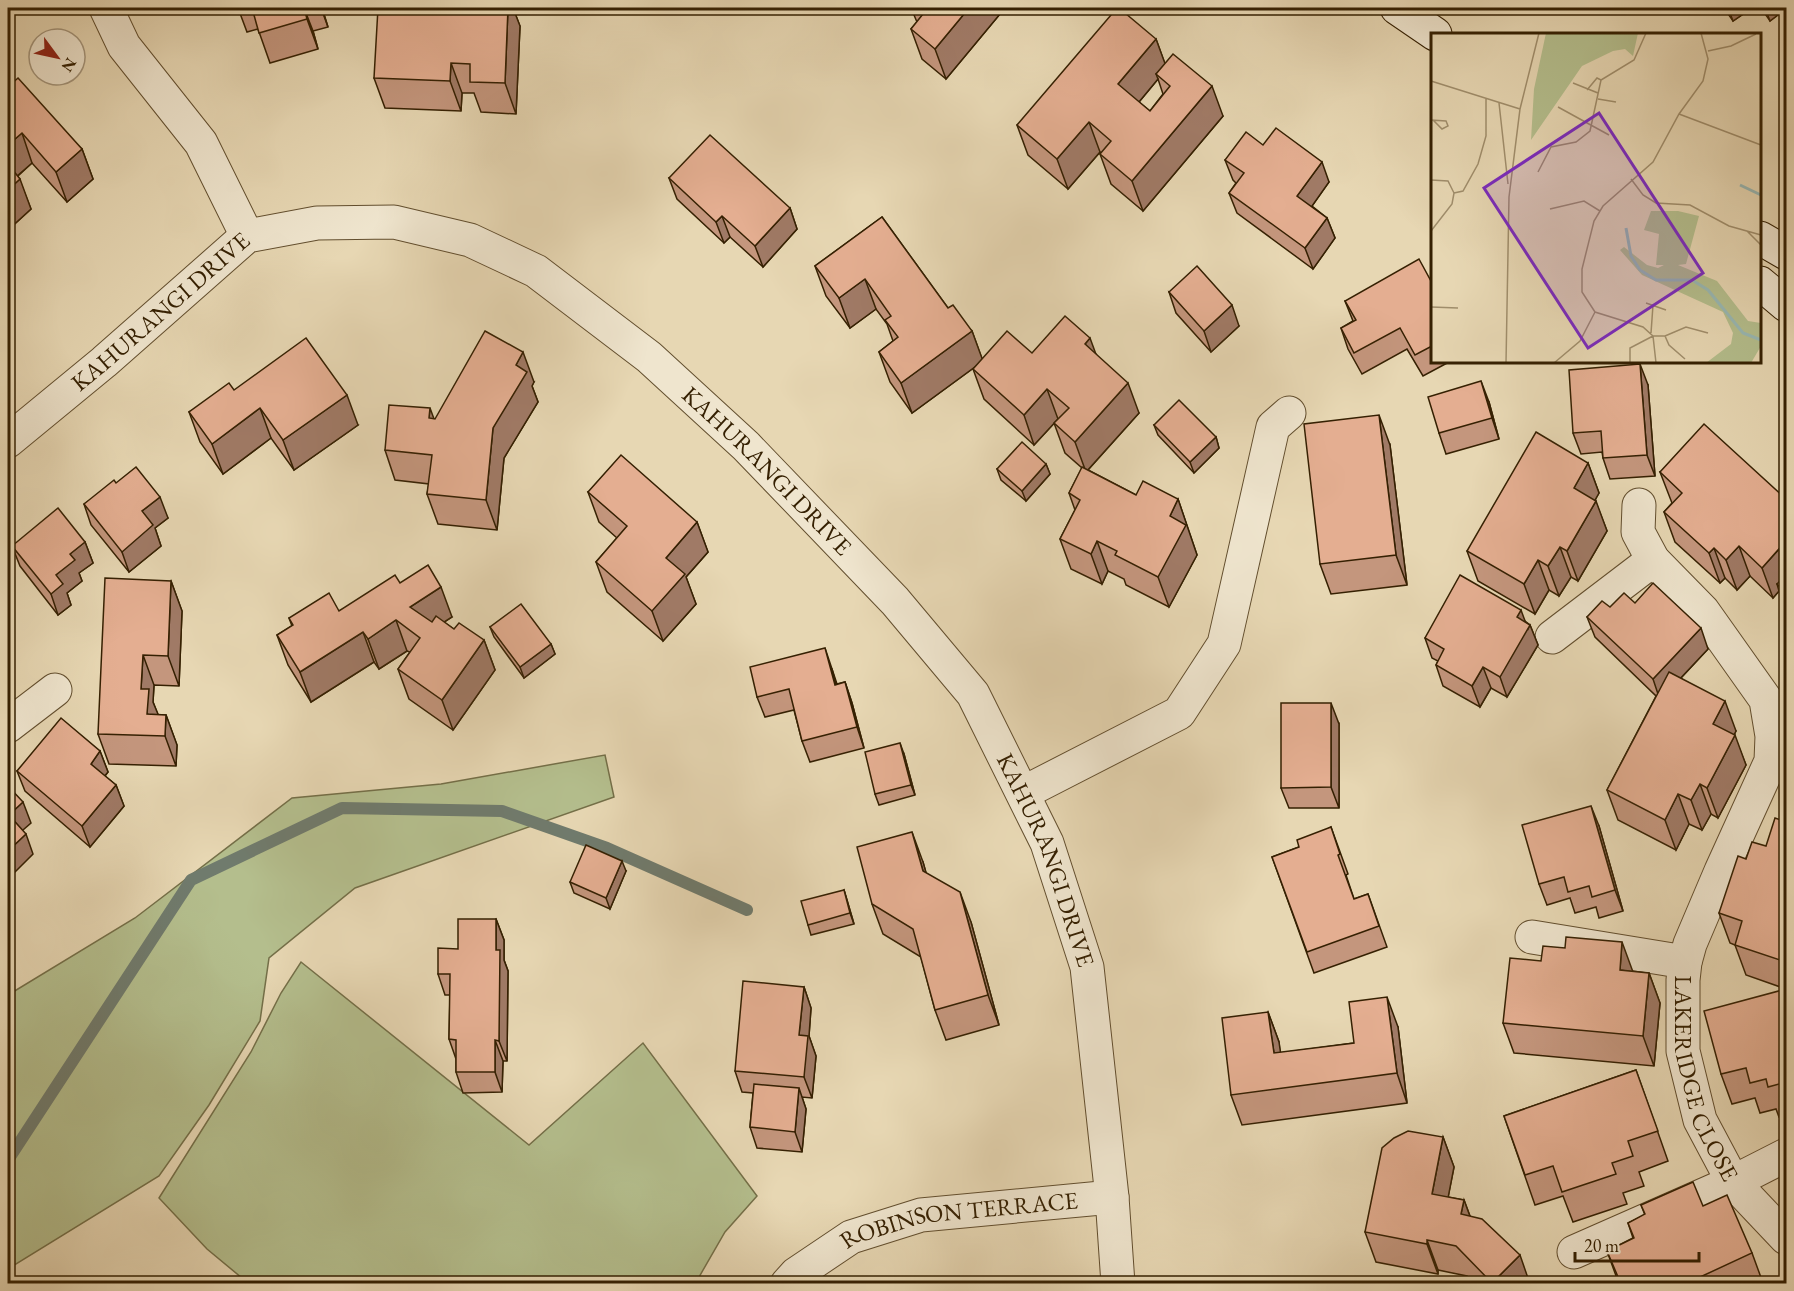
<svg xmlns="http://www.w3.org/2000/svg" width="1794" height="1291" viewBox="0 0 1794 1291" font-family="'EB Garamond',serif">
  <rect width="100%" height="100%" fill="#e7d7b3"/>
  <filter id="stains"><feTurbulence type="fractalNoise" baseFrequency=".00333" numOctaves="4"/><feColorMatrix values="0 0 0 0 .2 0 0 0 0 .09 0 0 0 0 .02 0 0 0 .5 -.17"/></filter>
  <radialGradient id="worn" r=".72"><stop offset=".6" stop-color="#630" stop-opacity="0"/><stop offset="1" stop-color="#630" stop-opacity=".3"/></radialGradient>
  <g fill="#b4be8d" stroke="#746f48" stroke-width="1.5">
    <path d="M605,755L614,797L355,888L269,958L260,1021L209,1105L159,1176L8,1269V995L135,918L292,798L441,784Z"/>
    <path d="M301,962L529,1145L643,1043L757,1196L725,1232L695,1284L248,1283L207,1249L159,1198L251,1052L281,993Z"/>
  </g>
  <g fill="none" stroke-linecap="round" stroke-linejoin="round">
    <path stroke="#707b6d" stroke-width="12" d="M8,1160L191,880L342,808L502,811L607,848L747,910"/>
    <g stroke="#624e2e" stroke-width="35">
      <g id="minor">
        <path d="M106,8L124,46L201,143L247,236"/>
        <path id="s1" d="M8,441L104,362L247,236L317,223L394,222L470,240L536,271L649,357L746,446L895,601L973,694L1047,843L1087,967L1112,1197L1118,1284"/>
        <path id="s2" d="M1639,505L1638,532L1653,560L1703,611L1766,700L1772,736L1771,761L1721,871L1690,944L1685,962L1683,980V1051L1700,1120L1733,1182L1786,1238"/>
        <path d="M1552,637L1653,560"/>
        <path d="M8,726L55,690"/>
        <path d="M1023,793L1179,713L1224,644L1273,427L1289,413"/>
        <path d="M1532,937L1685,962"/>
        <path d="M1574,1252L1733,1182L1786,1155"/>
        <path id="s3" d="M787,1284L796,1274L851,1237L921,1215L1112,1197"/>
      </g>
    </g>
    <g stroke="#352002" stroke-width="35">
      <g id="secondary">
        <path d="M1397,8L1435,34"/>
        <path d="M1760,238L1786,253"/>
        <path d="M1760,283L1786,305"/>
      </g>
    </g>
    <use href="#minor" stroke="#efe5ce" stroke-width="33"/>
    <use href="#secondary" stroke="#efe5ce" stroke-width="33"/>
  </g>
  <g fill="#c4967d" stroke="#352002" stroke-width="1.5" fill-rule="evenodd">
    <path d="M238,8H322L328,27L313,31L318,49L270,63L258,29L247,32Z"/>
    <path d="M471,8H513L520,26L516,114L481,112L474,93H462L461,111L385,108L374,78L471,9Z"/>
    <path d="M911,8H1005L946,79L922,59L911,29L917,22Z"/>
    <path d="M1724,8H1752L1733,21Z"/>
    <path d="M1761,8H1786L1770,21Z"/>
    <path d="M1156,39L1165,64L1223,116L1143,211L1111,184L1100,154L1101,153L1100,152L1068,189L1028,155L1017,125ZM1158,79L1163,94L1150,111L1139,102Z"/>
    <path d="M8,87L82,149L93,179L67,202L32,163L18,176L31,209L8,230Z"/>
    <path d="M1263,145L1329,182L1312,206L1327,218L1335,238L1313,269L1237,213L1229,193L1236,183L1233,180L1225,160Z"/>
    <path d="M669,178L790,208L797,229L763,267L730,237L724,243L677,199Z"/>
    <path d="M882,217L948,308L972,331L982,359L1032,353H1095L1139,413L1088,470L1136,495L1178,499L1197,555L1169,607L1126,585L1124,579L1108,571L1102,584L1071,569L1060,539L1075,510L1069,493L1082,468L1065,453L1054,423L1058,419L1034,445L984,399L973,369L975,367L912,413L890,382L879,352L893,341L887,324L876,309L850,328L826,296L815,266Z"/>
    <path d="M1432,283V362H1449L1423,376L1407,349L1362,374L1348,349L1341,328L1353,321L1345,301Z"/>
    <path d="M1169,292L1239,326L1211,352L1176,313Z"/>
    <path d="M534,382L532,386L538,402L504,458L497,530L438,524L427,494L429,484L395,480L385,450L434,419H435Z"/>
    <path d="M1648,385L1655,476L1610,479L1603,458L1602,452L1581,454L1573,433Z"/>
    <path d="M234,390L358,425L294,470L271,438L223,474L200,442L189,412Z"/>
    <path d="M1489,402L1499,439L1446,454L1439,433Z"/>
    <path d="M1154,425L1216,437L1219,448L1194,473L1158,435Z"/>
    <path d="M1390,445L1407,585L1331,594L1320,564Z"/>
    <path d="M1588,463L1599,493L1595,500L1607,531L1578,581L1571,577L1559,596L1549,590L1535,614L1478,581L1467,551Z"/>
    <path d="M1046,464L1050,474L1026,501L1001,480L997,469Z"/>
    <path d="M1660,472L1786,499V611L1779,591L1773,598L1750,576L1737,590L1725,578L1720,583L1675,542L1664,512L1672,503Z"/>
    <path d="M116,483L168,518L155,528L161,546L129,572L91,525L84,504Z"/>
    <path d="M588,492L697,522L708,552L686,577L696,604L663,641L607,592L596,562L617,538L599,522Z"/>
    <path d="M85,542L93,563L79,573L82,581L67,593L71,605L58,615L20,566L12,546Z"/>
    <path d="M171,581L182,611L179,686L154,685L153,702L158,715H166L177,745L176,766L109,764L98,734Z"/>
    <path d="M400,583L452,617L444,622L454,629L484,640L495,670L453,730L409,699L398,669L410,652L407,651L379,669L374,662L311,702L288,665L277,635L292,626L289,618L339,611Z"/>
    <path d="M1635,603L1708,649L1681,678L1736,731L1734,735L1746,765L1718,818L1711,814L1702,830L1689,824L1676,850L1618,820L1607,790L1656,696L1595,637L1587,617L1610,607Z"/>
    <path d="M1525,621L1530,625L1538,645L1507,697L1491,688L1480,707L1443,686L1436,665L1438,661L1432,658L1425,638Z"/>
    <path d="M490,627L551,644L555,654L524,678L494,637Z"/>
    <path d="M832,669L837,684L845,682L852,703L864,748L810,762L802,741L794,710L765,717L757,697Z"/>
    <path d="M1339,724V808H1289L1281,788Z"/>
    <path d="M100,751L108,772L105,776L116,785L124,806L90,847L25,791L17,771Z"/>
    <path d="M904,754L915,795L879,805L875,794Z"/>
    <path d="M1786,822V989L1746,975L1735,945L1730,943L1719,913L1746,859L1766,846Z"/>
    <path d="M1599,826L1623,911L1599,918L1596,907L1575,913L1570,898L1547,905L1539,884Z"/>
    <path d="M1331,827L1348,874L1346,875L1354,899L1368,894L1387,947L1314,973L1272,857L1299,847Z"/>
    <path d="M923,862L926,873L971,922L999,1025L946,1040L935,1010L921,957L883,934L872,904Z"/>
    <path d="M626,871L610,909L574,893L570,882Z"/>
    <path d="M844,890L854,924L811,935L808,925Z"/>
    <path d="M496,919L504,940V960L508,971L507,1061H503L502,1092L463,1093L456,1072V1059L449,1039L450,995H445L438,974L458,949Z"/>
    <path d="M1633,972L1649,973L1660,1003L1654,1066L1514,1053L1503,1023Z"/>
    <path d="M804,987L811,1008L809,1036L816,1056L812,1098L802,1097L806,1109L802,1152L757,1148L750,1127L753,1093L742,1092L735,1071Z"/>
    <path d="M1786,989V1115L1779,1117L1776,1109L1760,1113L1755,1098L1732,1104L1721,1074Z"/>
    <path d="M1268,1012L1279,1042L1280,1053L1354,1043L1398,1027L1407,1103L1242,1125L1231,1095Z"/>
    <path d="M1636,1070L1668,1161L1639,1172L1644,1186L1623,1193L1627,1204L1573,1222L1563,1196L1535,1205L1504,1116Z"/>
    <path d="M1443,1137L1454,1167L1448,1197L1464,1200L1470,1216L1530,1284H1475L1467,1276L1438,1270V1274L1376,1262L1365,1232Z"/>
    <path d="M1641,1205L1703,1206L1752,1253L1763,1283L1619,1284L1607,1251L1633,1238L1628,1223L1645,1215Z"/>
  </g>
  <g fill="#a07a66" stroke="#352002" stroke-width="1.5">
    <path d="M304,8L313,31L318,49L307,19Z"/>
    <path d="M321,8H322L328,27Z"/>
    <path d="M508,8H513L520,26L516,114L505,83Z"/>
    <path d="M969,8H1005L946,79L935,49Z"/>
    <path d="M1728,8H1752L1733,21Z"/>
    <path d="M1765,8H1786V9L1770,21Z"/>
    <path d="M1156,39L1167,69L1156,74L1158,79L1129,114L1118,84Z"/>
    <path d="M451,63L462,93L461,111L450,81Z"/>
    <path d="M1212,86L1223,116L1143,211L1132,181Z"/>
    <path d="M1089,122L1100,152L1068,189L1057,159Z"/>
    <path d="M22,133L32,163L9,183L8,179V145Z"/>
    <path d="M82,149L93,179L67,202L56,172Z"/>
    <path d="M1322,162L1329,182L1305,216L1297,196Z"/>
    <path d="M20,179L31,209L8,230V190Z"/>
    <path d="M790,208L797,229L763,267L755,246Z"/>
    <path d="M722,216L730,237L724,243L716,222Z"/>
    <path d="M1327,218L1335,238L1313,269L1305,248Z"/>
    <path d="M865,279L876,309L850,328L839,298Z"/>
    <path d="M1232,305L1239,326L1211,352L1204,331Z"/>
    <path d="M972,331L983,361L912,413L901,383Z"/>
    <path d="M1090,338L1101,368L1085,344Z"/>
    <path d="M523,352L534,382L532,386L538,402L504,458L497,530L486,500L493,428L516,365Z"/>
    <path d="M1640,364L1648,385L1655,476L1647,455Z"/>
    <path d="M1481,381L1489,402L1499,439L1492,418Z"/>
    <path d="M1128,383L1139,413L1086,472L1075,442Z"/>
    <path d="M1047,389L1058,419L1034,445L1024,415Z"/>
    <path d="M347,395L358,425L294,470L283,440Z"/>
    <path d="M260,408L271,438L223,474L212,444Z"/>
    <path d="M430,408L441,438L429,418Z"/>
    <path d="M1379,415L1390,445L1407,585L1396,555Z"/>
    <path d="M1216,437L1219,448L1194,473L1190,462Z"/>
    <path d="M1588,463L1599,493L1585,518L1574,488Z"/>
    <path d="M1046,464L1050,474L1026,501L1022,491Z"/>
    <path d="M160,497L168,518L155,528L161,546L129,572L122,552L142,511Z"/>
    <path d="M1178,499L1197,555L1169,607L1158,577L1170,516Z"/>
    <path d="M1596,501L1607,531L1578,581L1567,551Z"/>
    <path d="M697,522L708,552L686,577L696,604L663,641L652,611L666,558Z"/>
    <path d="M1097,541L1108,571L1102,584L1091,554Z"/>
    <path d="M1786,541V583L1777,584L1779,591L1773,598L1762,568Z"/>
    <path d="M85,542L93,563L79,573L82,581L67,593L71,605L58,615L51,594L56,575L70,554Z"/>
    <path d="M1739,546L1750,576L1737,590L1726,560Z"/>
    <path d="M1560,547L1571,577L1559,596L1548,566Z"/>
    <path d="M1714,548L1725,578L1720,583L1709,553Z"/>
    <path d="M1538,560L1549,590L1535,614L1524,584Z"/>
    <path d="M171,581L182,611L179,686L168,656Z"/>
    <path d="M8,585L14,602L8,606Z"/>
    <path d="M441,587L452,617L421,637L410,607Z"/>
    <path d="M1521,610L1528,629L1530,625L1538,645L1507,697L1500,677L1517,617Z"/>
    <path d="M396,620L407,651L379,669L368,639Z"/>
    <path d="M1701,628L1708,649L1660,700L1653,679Z"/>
    <path d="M363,632L374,662L311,702L300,672Z"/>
    <path d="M484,640L495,670L453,730L442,700Z"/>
    <path d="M551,644L555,654L524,678L520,667Z"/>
    <path d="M825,648L832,669L842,706L835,685Z"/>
    <path d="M143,655L154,685L153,702L160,719L147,714L141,689Z"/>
    <path d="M1483,667L1491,688L1480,707L1472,686Z"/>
    <path d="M845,682L852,703L864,748L857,727Z"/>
    <path d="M1725,701L1736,731L1724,754L1713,724Z"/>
    <path d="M1331,703L1339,724V808L1331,787Z"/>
    <path d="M166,715L177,745L176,766L165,736Z"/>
    <path d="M1735,735L1746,765L1718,818L1707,788Z"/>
    <path d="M900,743L904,754L915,795L911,785Z"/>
    <path d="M100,751L108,772L98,784L91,764Z"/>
    <path d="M1700,784L1711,814L1702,830L1691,800Z"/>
    <path d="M116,785L124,806L90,847L82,826Z"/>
    <path d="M1678,794L1689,824L1676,850L1665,820Z"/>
    <path d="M23,802L31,823L16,836L9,815Z"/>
    <path d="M1591,806L1599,826L1623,911L1615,890Z"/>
    <path d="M912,832L923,862L934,901L923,871Z"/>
    <path d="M26,834L33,854L8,879V851Z"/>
    <path d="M622,861L626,871L610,909L606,898Z"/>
    <path d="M844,890L847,900L854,924L850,913Z"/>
    <path d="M960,892L971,922L999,1025L988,995Z"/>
    <path d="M496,919L504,940V960L508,971L507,1061L499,1041L496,950Z"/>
    <path d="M1622,942L1633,972L1620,970Z"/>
    <path d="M1649,973L1660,1003L1654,1066L1643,1036Z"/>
    <path d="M804,987L811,1008L809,1036L816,1056L812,1098L804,1077L799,1035Z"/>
    <path d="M1387,997L1398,1027L1407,1103L1397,1073Z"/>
    <path d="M1268,1012L1279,1042L1285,1083L1274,1053Z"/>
    <path d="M495,1040L503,1061L502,1092L495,1072Z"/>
    <path d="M799,1088L806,1109L802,1152L795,1132Z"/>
    <path d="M1443,1137L1454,1167L1443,1224L1432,1194Z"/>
    <path d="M1464,1200L1475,1230L1461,1214Z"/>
    <path d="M1427,1240L1438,1270V1274L1427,1244Z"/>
    <path d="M1520,1255L1530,1284H1492V1283Z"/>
  </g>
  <g fill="#e4ae91" stroke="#352002" stroke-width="1.5">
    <path d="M252,8H304L307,19L259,33Z"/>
    <path d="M378,8H442L471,9V8H508L505,83L470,82V64L451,63L450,81L374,78Z"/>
    <path d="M925,8H969L935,49L911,29L927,9Z"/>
    <path d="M1117,8H1119L1156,39L1118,84L1150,111L1170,86L1156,74L1173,54L1212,86L1132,181L1100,154L1111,141L1089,122L1057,159L1017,125Z"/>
    <path d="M18,78L82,149L56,172L22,133L8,145V87Z"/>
    <path d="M1276,128L1322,162L1297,196L1327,218L1305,248L1229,193L1244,173L1225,160L1246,132L1263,145Z"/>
    <path d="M710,135L790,208L755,246L722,216L716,222L669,178Z"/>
    <path d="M8,164L20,179L8,190Z"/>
    <path d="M882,217L948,308L953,305L972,331L901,383L879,352L898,337L885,320L891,316L865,279L839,298L815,266Z"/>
    <path d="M1419,259L1432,283V346L1415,355L1400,328L1354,353L1341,328L1356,320L1345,301Z"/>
    <path d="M1197,266L1232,305L1204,331L1169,292Z"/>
    <path d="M1065,316L1090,338L1085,344L1128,383L1075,442L1054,423L1069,408L1047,389L1024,415L973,369L1007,331L1032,353Z"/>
    <path d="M485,331L523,352L516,365L527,372L493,428L486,500L427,494L432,455L385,450L389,405L430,408L429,418L435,419Z"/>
    <path d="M306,338L347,395L283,440L260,408L212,444L189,412L229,383L234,390Z"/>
    <path d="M1640,364L1647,455L1603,458L1601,431L1573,433L1569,370Z"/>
    <path d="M1481,381L1492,418L1439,433L1428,397Z"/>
    <path d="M1179,400L1216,437L1190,462L1154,425Z"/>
    <path d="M1379,415L1396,555L1320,564L1304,424Z"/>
    <path d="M1704,424L1786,499V541L1762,568L1739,546L1726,560L1714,548L1709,553L1664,512L1682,493L1660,472Z"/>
    <path d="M1536,432L1588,463L1574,488L1596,501L1567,551L1560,547L1548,566L1538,560L1524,584L1467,551Z"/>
    <path d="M1022,442L1046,464L1022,491L997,469Z"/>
    <path d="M621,455L697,522L666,558L685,574L652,611L596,562L627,526L588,492Z"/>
    <path d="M136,467L160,497L142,511L153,525L122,552L84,504L114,480L116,483Z"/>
    <path d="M1082,467L1136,495L1143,481L1178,499L1170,516L1186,525L1158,577L1115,555L1117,551L1097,541L1091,554L1060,539L1080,500L1069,493Z"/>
    <path d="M58,508L85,542L70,554L75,560L56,575L63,584L51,594L12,546Z"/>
    <path d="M428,565L441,587L410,607L432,622L436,616L454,629L459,623L484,640L442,700L398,669L420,638L396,620L368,639L363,632L300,672L277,635L293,625L289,618L329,593L339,611L395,575L400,583Z"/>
    <path d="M1460,575L1521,610L1517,617L1530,625L1500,677L1483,667L1472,686L1436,665L1444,649L1425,638Z"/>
    <path d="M1786,575V594L1777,584Z"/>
    <path d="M105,578L171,581L168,656L143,655L141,689H149L147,714L166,715L165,736L98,734Z"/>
    <path d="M1653,583L1701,628L1653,679L1587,617L1602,601L1610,607L1624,593L1635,603Z"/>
    <path d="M521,604L551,644L520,667L490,627Z"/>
    <path d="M825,648L835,685L845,682L857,727L802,741L789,689L757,697L750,667Z"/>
    <path d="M1669,672L1725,701L1713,724L1735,735L1707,788L1700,784L1691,800L1678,794L1665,820L1607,790Z"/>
    <path d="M1281,703H1331V787L1281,788Z"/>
    <path d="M61,718L100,751L91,764L116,785L82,826L17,771Z"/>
    <path d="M900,743L911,785L875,794L865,752Z"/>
    <path d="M8,786L23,802L9,815L26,834L8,851Z"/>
    <path d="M1591,806L1615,890L1592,897L1589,886L1568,892L1564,877L1539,884L1522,825Z"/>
    <path d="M1775,818L1786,822V962L1735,945L1742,921L1719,913L1738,856L1746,859L1752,842L1766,846Z"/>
    <path d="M1331,827L1340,854L1338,855L1354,899L1368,894L1379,926L1307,952L1272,857L1299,847L1297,840Z"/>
    <path d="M912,832L923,871L960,892L988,995L935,1010L913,929L872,904L857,847Z"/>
    <path d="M586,845L622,861L606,898L570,882Z"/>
    <path d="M844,890L850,913L808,925L801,901Z"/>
    <path d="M458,919H496V950H500L499,1041L495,1040V1072H456V1040L449,1039L450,974H438V948L458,949Z"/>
    <path d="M1566,937L1622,942L1620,970L1649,973L1643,1036L1503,1023L1510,958L1541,961L1543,946L1565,948Z"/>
    <path d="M743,981L804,987L799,1035L808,1036L804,1077L735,1071Z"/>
    <path d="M1786,989V1082L1768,1087L1766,1079L1750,1083L1746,1068L1721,1074L1704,1011Z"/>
    <path d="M1387,997L1397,1073L1231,1095L1222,1018L1268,1012L1274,1053L1354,1043L1349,1002Z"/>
    <path d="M1636,1070L1658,1131L1628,1141L1633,1156L1612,1163L1616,1174L1562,1192L1553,1166L1525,1175L1504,1116Z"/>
    <path d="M754,1084L799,1088L795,1132L750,1127Z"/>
    <path d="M1408,1131L1443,1137L1432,1194L1464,1200L1461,1214L1482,1219L1520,1255L1492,1283L1456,1246L1427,1240V1244L1365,1232L1382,1148L1394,1138Z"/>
    <path d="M1693,1182L1703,1206L1727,1195L1752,1253L1685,1284H1621L1607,1251L1634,1238L1628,1223L1645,1214L1641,1205Z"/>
    <path d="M1786,1277V1284H1781Z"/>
  </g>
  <g text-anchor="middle" stroke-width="6" stroke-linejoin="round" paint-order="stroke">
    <g font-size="24" fill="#352002" stroke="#efe5ce">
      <text dy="8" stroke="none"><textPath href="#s1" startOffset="200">KAHURANGI DRIVE</textPath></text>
      <text dy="8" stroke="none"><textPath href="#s1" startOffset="920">KAHURANGI DRIVE</textPath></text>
      <text dy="8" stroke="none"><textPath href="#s1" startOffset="1406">KAHURANGI DRIVE</textPath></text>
      <text dy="8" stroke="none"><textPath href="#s2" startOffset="640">LAKERIDGE CLOSE</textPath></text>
      <text dy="8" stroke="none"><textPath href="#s3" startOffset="190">ROBINSON TERRACE</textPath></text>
    </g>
  </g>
  <g transform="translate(1431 33)">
    <rect width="330" height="330" fill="#e7d7b3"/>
    <path d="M115,0H207L202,23L194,16L182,18L151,33L100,107L103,56ZM220,178H247L268,183L255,231L247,232L286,248L317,288L330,290V313L320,330H275L300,311L302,300L292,279L211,242L189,217L193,214L216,232L227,235L233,232H225L228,201L213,197Z" fill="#b4be8d"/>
    <path fill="none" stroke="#98b8b4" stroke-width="3" d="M309,152L330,162M195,195L200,223L209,237L225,247H261L277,257L312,300L330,307"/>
    <path fill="none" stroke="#a08e6c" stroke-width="1.5" d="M277,18L300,13L325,1M0,48L89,76M142,50L167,60M156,57L166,45L170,47M167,66L185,69M68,70L77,151M127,74L178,102M248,81L330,112M0,87L15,88L17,93L11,96L2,87M107,139L120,114L145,109L159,98L170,47L203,27L215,0M200,146L212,162L225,170L259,172L298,193L330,202M0,147L17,148L23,160L21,171L0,198M23,160L32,158L47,131L55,103V66M119,176L153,168L169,178M316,198L330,212M215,270L235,277M0,274L27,275M220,300L222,272M222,303L225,330M234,303H222L212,294L164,279L151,259V236L163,188L172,173L222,129L248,81L272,48L277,26L270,0M234,303L255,294L277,300M234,303L238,312L254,326M75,330L78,164L89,76L108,0M123,330L149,308L164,279M199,330V315L222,303"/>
    <path fill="#7b2cbf" fill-opacity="0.15" stroke="#7b2cbf" stroke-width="3" d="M168,80L272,240L157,315L53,155Z"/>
    <rect width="330" height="330" fill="none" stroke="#352002" stroke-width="3"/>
  </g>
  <rect width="1794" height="1291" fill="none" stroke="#e7d7b3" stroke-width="30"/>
  <rect x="9" y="9" width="1776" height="1273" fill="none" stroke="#352002" stroke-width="3"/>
  <rect x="15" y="15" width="1764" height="1261" fill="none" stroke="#352002" stroke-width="1.5"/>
  <g transform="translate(57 57) rotate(123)"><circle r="28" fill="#efe5ce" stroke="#a5967c" stroke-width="1.5"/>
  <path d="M0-4.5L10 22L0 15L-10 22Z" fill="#8f2418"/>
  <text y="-9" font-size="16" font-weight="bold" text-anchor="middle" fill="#352002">N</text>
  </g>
  <path d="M1575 1252v9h124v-9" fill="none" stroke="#352002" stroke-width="3"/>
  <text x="1584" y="1252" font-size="18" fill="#352002" stroke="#efe5ce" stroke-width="4.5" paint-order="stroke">20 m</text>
  <rect width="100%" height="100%" filter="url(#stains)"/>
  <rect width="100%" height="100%" fill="url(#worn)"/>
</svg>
